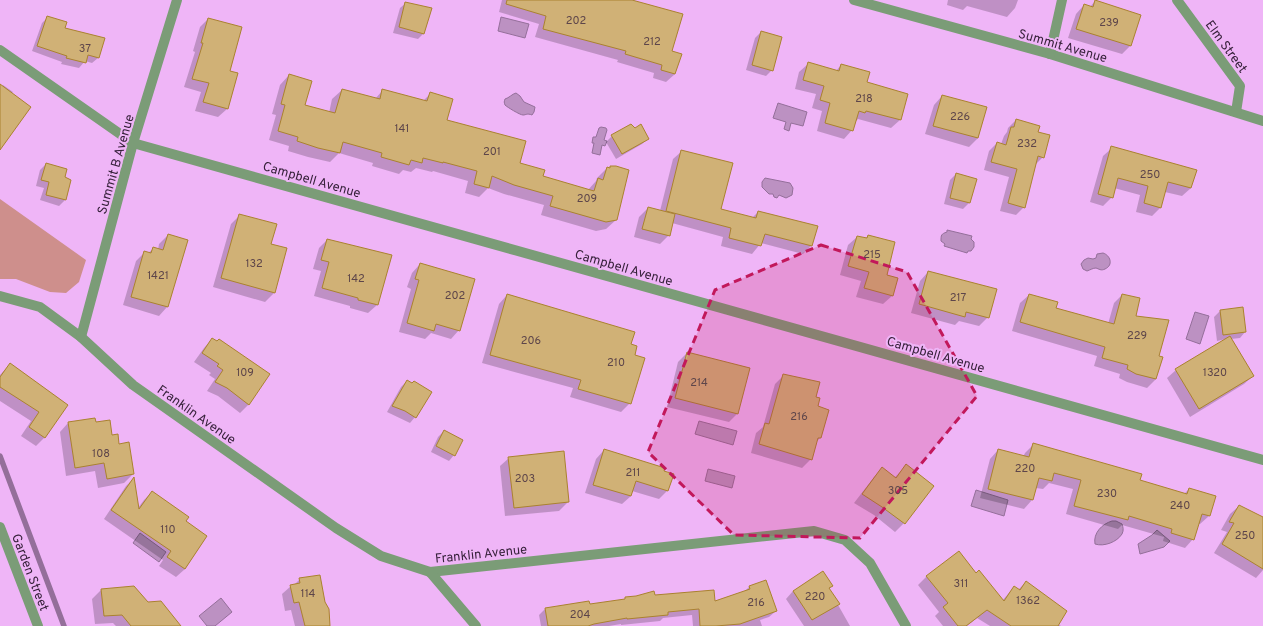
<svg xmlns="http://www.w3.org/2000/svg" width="1263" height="626" viewBox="0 0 1263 626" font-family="Overpass,sans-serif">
  <rect width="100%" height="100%" fill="#efb5f7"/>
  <path fill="#ce8f8c" d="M0,199L86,260L79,282L66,293L50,292L16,279H0Z"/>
  <g fill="#bc91c2" stroke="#946f9a">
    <path d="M501,17L529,24L525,38L498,31Z"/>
    <path d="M516,93L520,96L524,102L535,107L534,112L532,115C527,113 526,115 523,115C520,115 507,107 505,105C504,102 504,102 505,99C509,98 512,94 516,93Z"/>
    <path d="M778,103L807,112L803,126L791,123L789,131L784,129L786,122L773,118Z"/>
    <path d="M601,127L606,128L607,130L604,140L607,141L605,146L602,145L600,155L592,153L594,143H592L593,137H596L599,128Z"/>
    <path d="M765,178L790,183L793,188L792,195L786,198L779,195L777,198L774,197L773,194H769L762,187V182Z"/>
    <path d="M947,230L972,236L971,239L974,242V247L971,251H968L967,253L944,246L945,244L941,241C941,235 941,234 947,232Z"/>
    <path d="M1103,253C1110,255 1114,265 1105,269C1101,271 1099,269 1096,268C1093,268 1090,270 1087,271L1083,269L1081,264L1084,260L1088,258L1093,259L1096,258L1097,254Z"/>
    <path d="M1195,312L1209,316L1200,344L1186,339Z"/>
    <path d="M699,421L737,431L733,445L695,434Z"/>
    <path d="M708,469L735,476L732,488L705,481Z"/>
    <path d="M976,490L1008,500L1004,516L971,506Z"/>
    <path d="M1112,521H1116L1122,524C1123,527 1124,530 1122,534C1117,542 1104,547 1095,544C1093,533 1102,524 1112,521Z"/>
    <path d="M1157,530L1170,541L1164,547L1140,554L1138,544L1152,535Z"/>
    <path d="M140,533L166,552L159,562L133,543Z"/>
    <path d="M221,598L232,612L215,626H207L199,616Z"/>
  </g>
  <g fill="#0003">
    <path d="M502,0H623L671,51L675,74L666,82L653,78L654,73L617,62L618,60L535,37L539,24L499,12Z"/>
    <path d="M948,0H1018L1015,8L1007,17L967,6L963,10L947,5Z"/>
    <path d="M1095,1L1131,45L1122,54L1068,38L1076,14L1084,5L1090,7Z"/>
    <path d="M406,3L424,33L418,39L393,33L400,8Z"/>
    <path d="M48,17L64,28L98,58L92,63L85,61L79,68L61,64L62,62L32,51L42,23Z"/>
    <path d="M208,19L229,72L227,109L218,117L195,111L201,92L184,87L195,52L193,51L200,27Z"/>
    <path d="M761,32L772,70L766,76L746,70L755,38Z"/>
    <path d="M808,64L836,71L841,65L866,83L900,120L891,128L858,119L856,121L852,130L844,139L817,131L822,111L812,108L816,94L795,89L799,72Z"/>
    <path d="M289,75L304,106L329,113L332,99L342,90L375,99L383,90L423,101L430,94L446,120L542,177L588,190L596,181L597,178L607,168L609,169L610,167L616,220L606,229L596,231L541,215L544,205L504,194L488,188L479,197L465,193L468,181L433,171L432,172L416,168L411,172L403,170L399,174L372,166L373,163L339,153L330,162L308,157L288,151L289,146L269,140L276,115L272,114L280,85Z"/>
    <path d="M0,84L2,86L3,85L13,92L11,94L0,148Z"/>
    <path d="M942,96L986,107L978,138L969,147L925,134L934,105Z"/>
    <path d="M1016,120L1037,133L1043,157L1035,165L1024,207L1016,215L1000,211L1009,177L984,170L989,151L997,143L1001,144L1004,136L1007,132L1008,128Z"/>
    <path d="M612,136L648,139L642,144L616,159L606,142Z"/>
    <path d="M1112,148L1191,188L1182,196L1165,192L1161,207L1152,216L1136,212L1140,195L1114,188L1112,197L1103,206L1090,202L1103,156Z"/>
    <path d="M682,151L720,210L752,218L758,212L811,246L803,254L761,243L752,254L721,246L723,237L672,223L669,235L660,244L634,237L639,217L648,208L660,211L673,159Z"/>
    <path d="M46,164L64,177L70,181L65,200L59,206L40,200L44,188L36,186L40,170Z"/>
    <path d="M956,174L969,203L963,209L944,204L950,180Z"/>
    <path d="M240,215L270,244L286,249L274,293L265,302L213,287L231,224Z"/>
    <path d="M168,235L187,240L167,307L159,316L123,305L136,261L145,252L148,253L153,249L158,250L159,244Z"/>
    <path d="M868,236L885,275L897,278L892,296L883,304L856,297L861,281L840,275L848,245L857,237L865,239Z"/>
    <path d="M327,240L377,305L368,313L350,308V306L314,296L321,271L313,269L319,248Z"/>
    <path d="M420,264L459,330L451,339L431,333L425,339L399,332L411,289L407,287L412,273Z"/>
    <path d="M928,272L988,317L979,326L959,321L955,325L911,313L920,281Z"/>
    <path d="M507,295L630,345L633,356L630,403L621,412L570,397L573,388L482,363L499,304Z"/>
    <path d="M1029,295L1055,308L1108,324L1114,303L1122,295L1158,357L1161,358L1156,379L1147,388L1127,382L1119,378L1120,374L1094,366L1097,356L1012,331L1020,303Z"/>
    <path d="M1242,308L1245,332L1240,338L1231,339L1253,376L1244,384L1190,417L1167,378L1176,370L1226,339L1217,341L1214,317L1220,311Z"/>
    <path d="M212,339L249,404L240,413L218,396L207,391L215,379L209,375L211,373L194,362L204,348Z"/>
    <path d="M687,353L748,368L737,414L729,422L667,407L678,362Z"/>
    <path d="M10,364L67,405L44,438L36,446L21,436L31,421L0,401V375Z"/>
    <path d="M784,375L815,398L820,438L816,442L811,459L802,468L751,453L756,433L763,427L775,384Z"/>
    <path d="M407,381L415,417L410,423L387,412L401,387Z"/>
    <path d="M68,423L111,436L119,445L133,474L124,483L98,488L95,471L66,476L60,432Z"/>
    <path d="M444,431L454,455L449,461L431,452L438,437Z"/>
    <path d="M1033,445L1139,481L1184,494L1189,489L1209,516L1200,524H1198L1193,539L1185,548L1163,541L1164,537L1122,525L1118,529L1066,514L1073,489L1049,483L1043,489L1036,488L1032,500L1024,509L980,498L990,459L998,450L1023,457L1025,453Z"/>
    <path d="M604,450L667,491L659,499L632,491L631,496L622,504L585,493L596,459Z"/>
    <path d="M509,458L568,502L559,511L505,516L500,466Z"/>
    <path d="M906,466L932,486L904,523L895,532L874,515L854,503L874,477L883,469L894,478Z"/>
    <path d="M133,479L138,508L144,500L152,492L184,522L206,536L185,569L176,577L159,566L163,560L104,519L126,486Z"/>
    <path d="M1239,506L1263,518V570L1256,578L1214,553L1227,532L1221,530L1230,514Z"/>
    <path d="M976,574L1002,601L1014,587L1018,590L1026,582L1058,624L1061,626H990L977,618L967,626H943L935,616L939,612L918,585L927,576Z"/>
    <path d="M300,579L328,626H295L291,610L285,611L282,594L291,586L294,585Z"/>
    <path d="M832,586L829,589L850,626H804L786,599L793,591Z"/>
    <path d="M134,587L148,603L180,626H116L113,623L95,624L92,599L101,590Z"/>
    <path d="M749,587L776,611L769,617L760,620L762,626H693L692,615L663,618L660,621L621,625V624L609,626H541L539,615L546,608L589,606L623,600L626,598L654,596L714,602L744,592Z"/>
  </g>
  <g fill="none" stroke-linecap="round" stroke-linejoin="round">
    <path stroke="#946f9a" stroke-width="5.5" d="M0,456L64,626"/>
  </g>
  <g fill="#d0b176" stroke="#aa822f">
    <path d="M507,0H632L683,14L672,51L682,54L675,74L661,70L662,65L625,54L626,51L543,29L546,16L506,4Z"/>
    <path d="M1095,0L1141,15L1131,46L1076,29L1084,4L1093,7Z"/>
    <path d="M405,2L432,8L424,34L399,27Z"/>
    <path d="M47,16L67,22L65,28L105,38L99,58L88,55L86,63L66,58L67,56L37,46Z"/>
    <path d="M208,18L242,27L230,71L238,73L228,109L203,102L209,83L192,79L203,43H201Z"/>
    <path d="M761,31L782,37L773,71L752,65Z"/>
    <path d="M808,62L839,71L841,64L870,72L867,82L908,94L901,120L866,111L865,113L859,111L853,131L825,123L830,103L820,100L824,86L803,80Z"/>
    <path d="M289,74L312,81L305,105L335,113L342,89L380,99L382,89L427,101L430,92L453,99L447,120L526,141L520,163L545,170L543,176L594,191L598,178L603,180L607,167L610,168V166H616L629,170L617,220L606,222L550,206L553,196L514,185L492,176L489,188L474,184L477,171L443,162V163L423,158L422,163L411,160L409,165L381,157L382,153L343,142L340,153L318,148L297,141L298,137L278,131L285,105L281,104Z"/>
    <path d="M0,84L31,107L0,150Z"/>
    <path d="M942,95L987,107L978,138L933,126Z"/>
    <path d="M1016,119L1040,126L1038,132L1050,135L1044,158L1038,156L1025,208L1008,203L1017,169L991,162L997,142L1006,145L1011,127H1014Z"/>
    <path d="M631,124L635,128L641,124L649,139L622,154L611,135Z"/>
    <path d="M1111,146L1197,170L1191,188L1168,182L1161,208L1144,203L1148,186L1118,178L1113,198L1098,194Z"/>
    <path d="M681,150L733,163L721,209L756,218L758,211L818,226L812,246L765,234L761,246L729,238L731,228L666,211Z"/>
    <path d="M46,163L67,169L65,177L71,180L66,200L46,195L49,182L41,180Z"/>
    <path d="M956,173L977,179L970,203L950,198Z"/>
    <path d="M648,207L675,214L670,236L642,229Z"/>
    <path d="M239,214L277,224L271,244L287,248L275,293L221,278Z"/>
    <path d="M168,234L188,240L168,307L131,297L144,251L151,253L153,247L163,250Z"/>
    <path d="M868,235L895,242L887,275L898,278L893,296L864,288L869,272L848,266L857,236L867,238Z"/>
    <path d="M327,239L392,255L378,305L358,300V298L322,288L329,262L321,260Z"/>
    <path d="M420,263L475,279L460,331L436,324L434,331L407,323L419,280L415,279Z"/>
    <path d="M928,271L997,289L989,318L966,312L965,317L919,304Z"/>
    <path d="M507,294L635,332L631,344L637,346L635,355L645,358L631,404L578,389L581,380L490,355Z"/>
    <path d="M1029,294L1058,302L1056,308L1114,324L1122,294L1140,298L1136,316L1169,320L1159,356L1163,357L1156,379L1136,374L1127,369L1128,365L1102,358L1105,347L1020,322Z"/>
    <path d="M1243,307L1246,332L1223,335L1220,310Z"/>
    <path d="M1230,336L1254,376L1199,409L1175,369Z"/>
    <path d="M212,338L217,341L219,339L270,374L249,405L227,388L215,382L223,370L217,366L219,364L202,353Z"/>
    <path d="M687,352L750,368L738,414L675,398Z"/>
    <path d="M10,363L68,405L45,438L29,427L39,412L0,387V377Z"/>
    <path d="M783,374L820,382L816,397L820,398L818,406L829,410L821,438H818L812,460L759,444L765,423L769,424Z"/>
    <path d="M407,380L412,383L414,381L432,392L416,418L405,411L392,406Z"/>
    <path d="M95,418L96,422L110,420L112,435L118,434L119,444L129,442L134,474L107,479L104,463L75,468L68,422Z"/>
    <path d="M444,430L463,440L455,456L436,446Z"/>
    <path d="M1033,443L1142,474L1140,480L1187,494L1189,488L1216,496L1210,516L1202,514L1194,540L1171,533L1172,529L1129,516L1128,520L1074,506L1081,480L1054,473L1052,481L1039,478L1033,500L988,489L998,449L1029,457Z"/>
    <path d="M604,449L665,468L664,471L674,474L668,491L636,481L631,496L593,485Z"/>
    <path d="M564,451L569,502L514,508L508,457Z"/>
    <path d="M906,464L934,486L905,524L882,507L862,494L882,467L896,478Z"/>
    <path d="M134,477L139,509L152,491L189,517L186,521L207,536L185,569L167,557L171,551L111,510Z"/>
    <path d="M1239,505L1263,517V569L1222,544L1234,523L1229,522Z"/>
    <path d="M959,551L976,573L979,570L1004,601L1014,586L1020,590L1026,581L1067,611L1058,626H1011L987,610L966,626H958L943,607L948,603L926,576Z"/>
    <path d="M823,571L833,586L829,588L840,604L812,620L793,591Z"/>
    <path d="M320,575L325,602L329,609L330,626H305L299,602L294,603L290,585L300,583L299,578Z"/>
    <path d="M766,580L777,611L740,624L716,626H700L699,609L668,612V615L627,619V618L594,624L588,626H548L545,608L589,601L590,604L625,599V597L636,596L654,591L655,595L714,590L715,601L750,589L749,586Z"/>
    <path d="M134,586L148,602L161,601L181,626H131L122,615L104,616L101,589Z"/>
  </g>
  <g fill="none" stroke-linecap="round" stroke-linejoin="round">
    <g stroke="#7b9c77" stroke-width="10">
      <path d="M854,0L1050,54L1263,121"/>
      <path d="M1177,0L1240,86L1236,112"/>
      <path d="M0,50L133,143L1263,460"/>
      <path d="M1050,54L1062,0"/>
      <path d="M0,296L40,307L81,337L133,385L336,528L381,556L430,572L814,531L845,540L870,563L906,626"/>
      <path d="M81,337L133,143L177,0"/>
      <path d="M0,527L38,626"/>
      <path d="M430,572L476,626"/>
    </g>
  </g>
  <path fill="#c2185b" fill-opacity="0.2" stroke="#c2185b" stroke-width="3" stroke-dasharray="8 5" stroke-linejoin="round" d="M821,245L907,272L977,396L860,538L734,535L648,452L715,290Z"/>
  <g text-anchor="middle" stroke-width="4" stroke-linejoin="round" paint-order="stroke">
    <g font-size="11" fill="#5d454a">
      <text x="576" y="24">202</text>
      <text x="1109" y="26">239</text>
      <text x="652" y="45">212</text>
      <text x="85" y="52">37</text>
      <text x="864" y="102">218</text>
      <text x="960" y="120">226</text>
      <text x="402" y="132">141</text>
      <text x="1027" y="147">232</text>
      <text x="492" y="155">201</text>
      <text x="1150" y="178">250</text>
      <text x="587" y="202">209</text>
      <text x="872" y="258">215</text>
      <text x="254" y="267">132</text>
      <text x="158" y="279">1421</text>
      <text x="356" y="282">142</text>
      <text x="455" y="299">202</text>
      <text x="958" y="301">217</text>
      <text x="1137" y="339">229</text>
      <text x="531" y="344">206</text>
      <text x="616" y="366">210</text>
      <text x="245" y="376">109</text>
      <text x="1215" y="376">1320</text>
      <text x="699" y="386">214</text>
      <text x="799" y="420">216</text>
      <text x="101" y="457">108</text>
      <text x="1025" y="472">220</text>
      <text x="633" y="476">211</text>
      <text x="525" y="482">203</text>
      <text x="898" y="494">305</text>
      <text x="1107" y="497">230</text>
      <text x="1180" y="509">240</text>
      <text x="168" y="533">110</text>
      <text x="1245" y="539">250</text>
      <text x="961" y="587">311</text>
      <text x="308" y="597">114</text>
      <text x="815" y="600">220</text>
      <text x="1028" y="604">1362</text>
      <text x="756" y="606">216</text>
      <text x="580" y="618">204</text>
    </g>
    <g font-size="13" fill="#37213b" stroke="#efb5f7">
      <text transform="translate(1063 45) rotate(16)" y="5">Summit Avenue</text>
      <text transform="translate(1227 46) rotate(54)" y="5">Elm Street</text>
      <text transform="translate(115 164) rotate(-74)" y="5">Summit B Avenue</text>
      <text transform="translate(312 179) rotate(16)" y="5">Campbell Avenue</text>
      <text transform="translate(624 267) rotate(16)" y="5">Campbell Avenue</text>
      <text transform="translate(936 354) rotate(16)" y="5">Campbell Avenue</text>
      <text transform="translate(197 414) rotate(35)" y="5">Franklin Avenue</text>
      <text transform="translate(481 553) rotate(-6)" y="5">Franklin Avenue</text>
      <text transform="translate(31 572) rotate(69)" y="5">Garden Street</text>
    </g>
  </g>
</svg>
